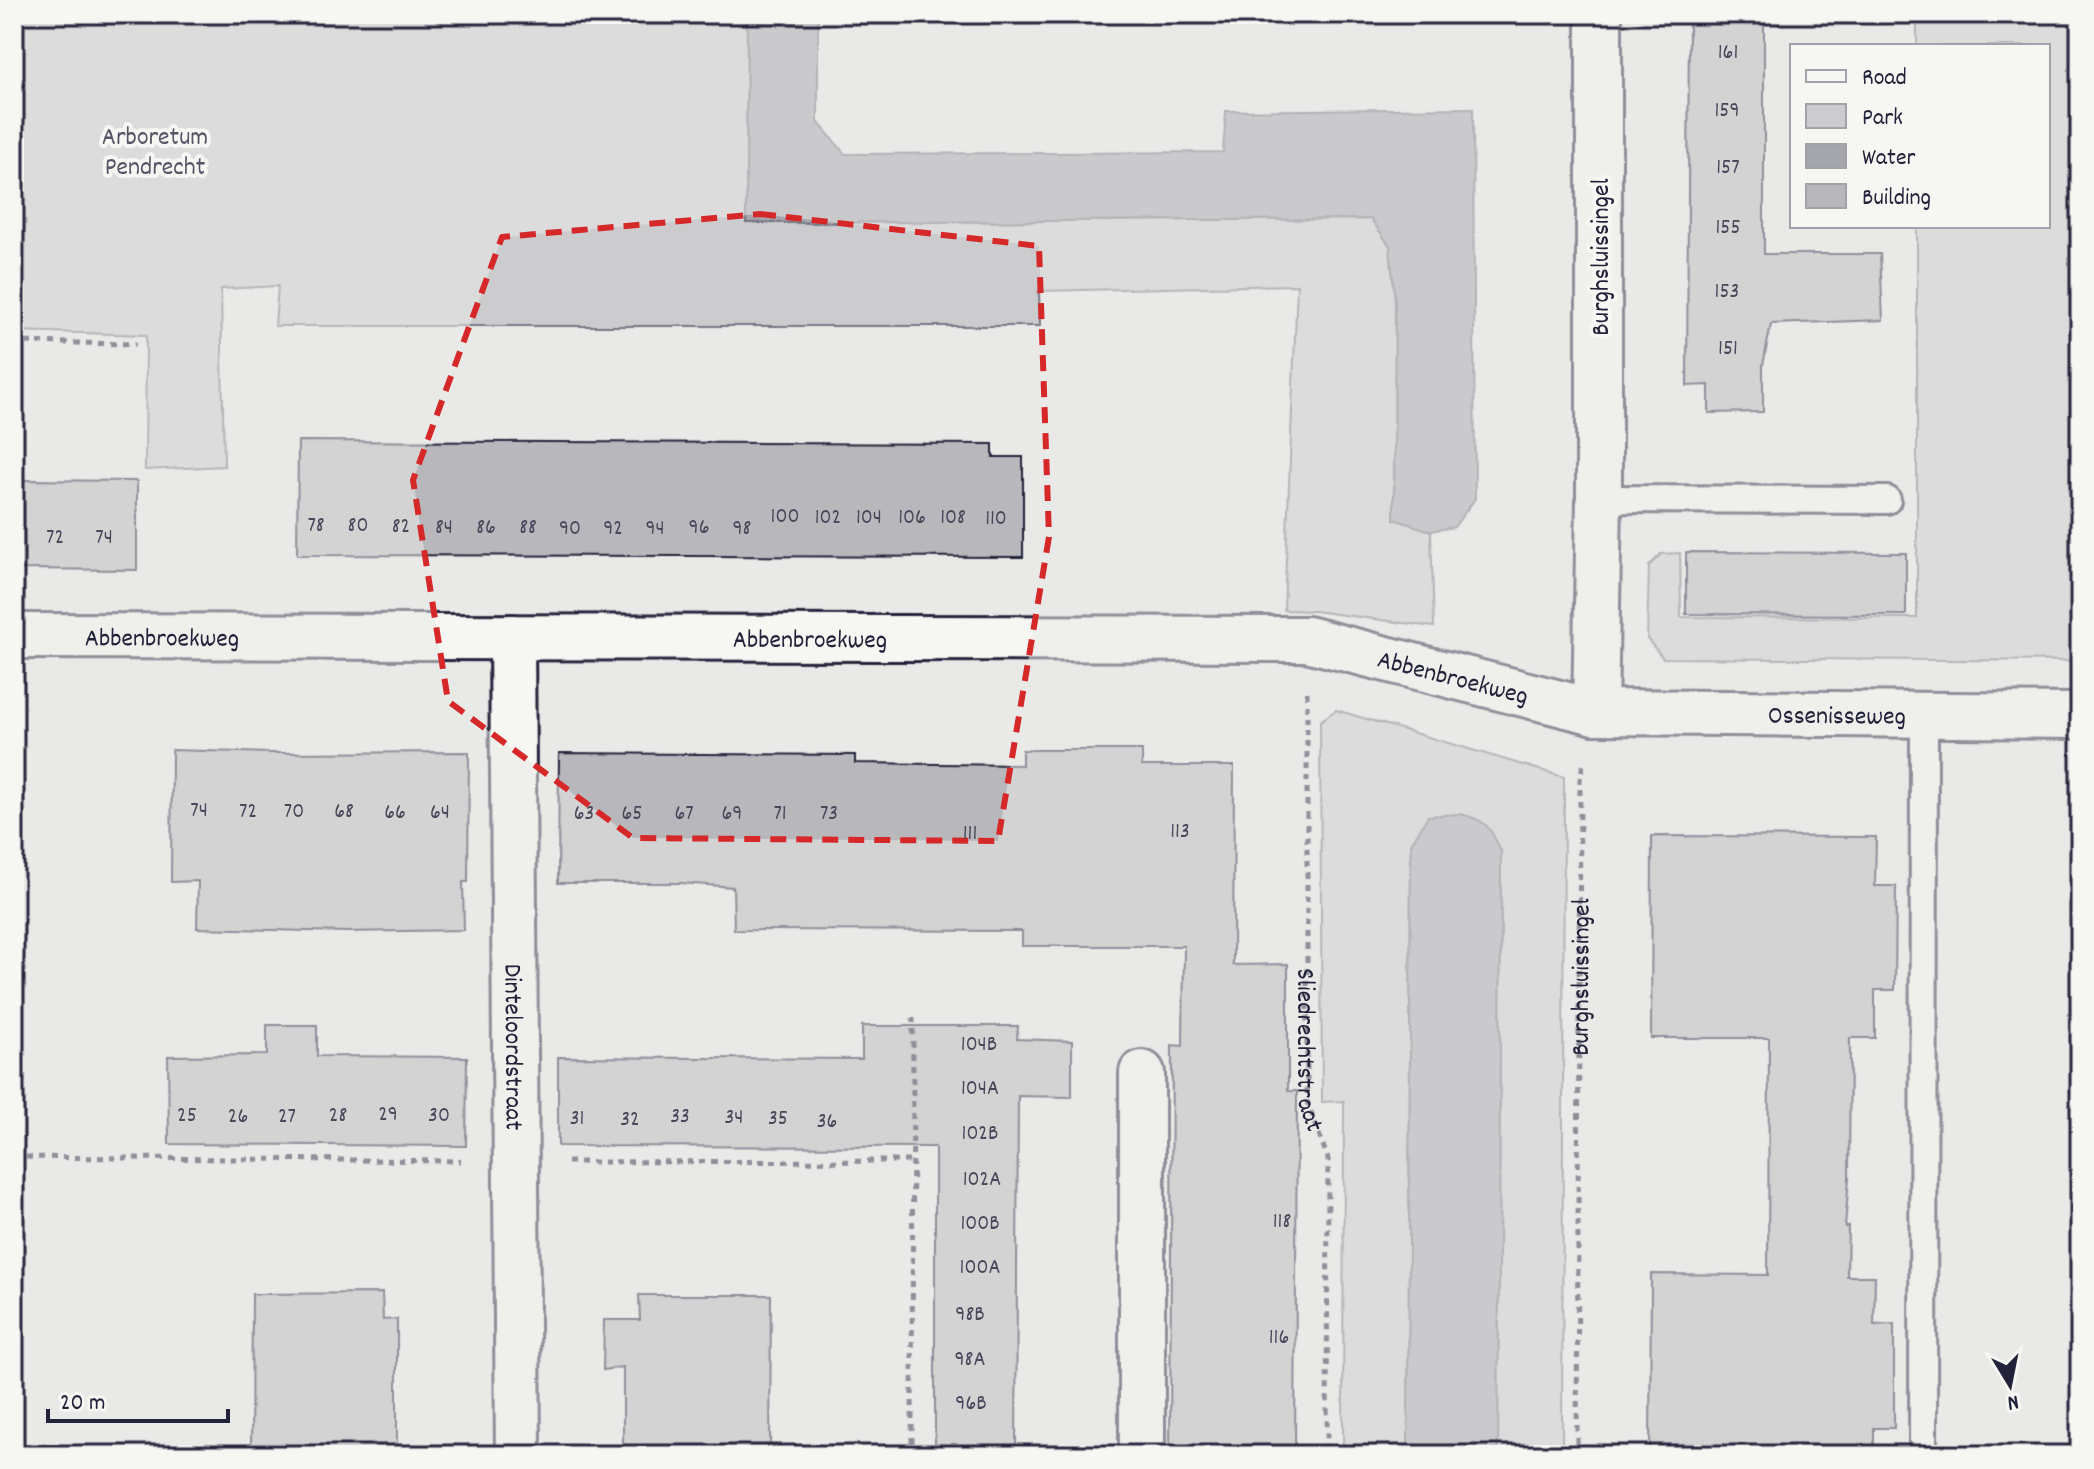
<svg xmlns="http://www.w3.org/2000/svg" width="2094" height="1469" viewBox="0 0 2094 1469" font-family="Dekko,sans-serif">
  <rect width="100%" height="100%" fill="#e9e9e7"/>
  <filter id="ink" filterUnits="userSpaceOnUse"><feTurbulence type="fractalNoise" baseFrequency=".0125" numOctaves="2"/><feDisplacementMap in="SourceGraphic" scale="16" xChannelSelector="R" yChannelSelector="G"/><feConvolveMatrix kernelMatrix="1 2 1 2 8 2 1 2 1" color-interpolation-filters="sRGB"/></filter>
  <g filter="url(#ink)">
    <g fill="#ccccce" stroke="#777784" stroke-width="2">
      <path d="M14,14H747L746,223L1371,219L1390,246L1395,301L1394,519L1431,531L1434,627L1314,611L1284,610L1297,285L1039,291L1040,326H275L278,286L221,289L224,466L145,470L146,335L14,331Z"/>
      <path d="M1917,14H2080V661L1663,658L1647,639L1649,566L1661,554L1680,553L1681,617L1917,618V226H2048V46H1917Z"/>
      <path d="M1336,710L1564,777L1562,1455H1498L1501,851L1411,844L1408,1455H1343L1344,1101L1322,1102L1320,721Z"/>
    </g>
    <g fill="#a5a5ac" stroke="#71717f" stroke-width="2">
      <path d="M747,14H818V122L845,154L1223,152L1226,111L1473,108L1475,499L1454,527L1431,531L1394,519L1395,301L1390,246L1371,219L746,223Z"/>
      <path d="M1460,814C1487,820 1490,827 1501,851L1498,1455H1408L1411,844L1428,816Z"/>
    </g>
    <g fill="#b8b8bc" stroke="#22223b" stroke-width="2">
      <path d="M1689,14H1764V254H1880L1883,320L1771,324L1763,365V412L1709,413V385L1687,386Z"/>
      <path d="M298,441L993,444V457H1023V557L297,555Z"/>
      <path d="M14,480L137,481V570L14,569Z"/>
      <path d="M1686,552L1906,553V615L1686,614Z"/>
      <path d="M172,750L271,753L469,752L468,882H463L464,930L344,932L197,928L198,881L171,882Z"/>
      <path d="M1022,750H1142V766H1234L1233,965L1288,964V1091H1297L1295,1455H1170L1172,1045L1183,1046L1184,946H1022V931L734,930L733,887L681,883H558L559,753L855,755V763L1022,765Z"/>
      <path d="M1652,836L1876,837L1875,886H1896L1895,990H1875V1038H1850L1849,1178L1845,1227L1848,1226L1847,1276H1875L1874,1325L1894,1324V1428H1874V1455H1650L1651,1274L1768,1275L1769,1038H1651Z"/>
      <path d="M267,1025H317V1056L467,1057L466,1146L169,1144L168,1056L267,1055Z"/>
      <path d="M862,1026H1018L1017,1039L1072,1041V1097L1018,1096L1016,1455H935V1147L558,1146V1057L862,1059Z"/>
      <path d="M382,1293L383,1320L397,1319V1455H251L252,1294Z"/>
      <path d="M639,1295H771L770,1455H623V1367L603,1370L604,1320H640Z"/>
    </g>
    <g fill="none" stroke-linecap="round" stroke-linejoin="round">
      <g stroke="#22223b" stroke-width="32">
        <g id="lane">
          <path d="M1599,499L1887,500"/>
          <path d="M1923,1455L1924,716"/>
        </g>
      </g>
      <g stroke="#22223b" stroke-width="50">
        <g id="street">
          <path id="s3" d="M14,636L1307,639L1595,712L2080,716"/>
          <path id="s4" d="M512,637L518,1455"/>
          <path d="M1595,712L1599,499V14"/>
          <path d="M1142,1073V1455"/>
        </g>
      </g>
      <g stroke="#22223b" stroke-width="5" stroke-dasharray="6 6" stroke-linecap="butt">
        <path d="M14,342L136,344"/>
        <path id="s1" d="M1307,692V1101L1328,1159L1327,1455"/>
        <path d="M14,1157L461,1161"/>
        <path d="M567,1162L913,1161"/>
        <path d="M912,1455L913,1018"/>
        <path id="s2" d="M1577,1455L1580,780L1583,764"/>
      </g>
      <use href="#lane" stroke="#f6f6f2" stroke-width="26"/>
      <use href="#street" stroke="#f6f6f2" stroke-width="44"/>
    </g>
  </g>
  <path d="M0 0H2094V1469H0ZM760,214L1039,246L1049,537L998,841L633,838L448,701L413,480L502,237Z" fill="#e9e9e7" fill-opacity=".55" fill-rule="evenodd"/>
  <path fill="none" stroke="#d62828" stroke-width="6" stroke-dasharray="16 10" stroke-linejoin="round" d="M760,214L1039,246L1049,537L998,841L633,838L448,701L413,480L502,237Z"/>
  <g text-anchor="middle" stroke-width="8" stroke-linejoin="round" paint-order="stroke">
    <g font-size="22" fill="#48485b">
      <text x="1728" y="58">161</text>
      <text x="1727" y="116">159</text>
      <text x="1728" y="173">157</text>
      <text x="1728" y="233">155</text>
      <text x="1727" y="297">153</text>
      <text x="1728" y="354">151</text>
      <text x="785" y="522">100</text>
      <text x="828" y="523">102</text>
      <text x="869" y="523">104</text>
      <text x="912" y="523">106</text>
      <text x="953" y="523">108</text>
      <text x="996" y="524">110</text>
      <text x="316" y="531">78</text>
      <text x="358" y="531">80</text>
      <text x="401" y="532">82</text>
      <text x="444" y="533">84</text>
      <text x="486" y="533">86</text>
      <text x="528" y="533">88</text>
      <text x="699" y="533">96</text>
      <text x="570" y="534">90</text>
      <text x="613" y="534">92</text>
      <text x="655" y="534">94</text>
      <text x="742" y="534">98</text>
      <text x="55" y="543">72</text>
      <text x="104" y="543">74</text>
      <text x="199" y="816">74</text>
      <text x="248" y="817">72</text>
      <text x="294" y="817">70</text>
      <text x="344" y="817">68</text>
      <text x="395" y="818">66</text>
      <text x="440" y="818">64</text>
      <text x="584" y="819">63</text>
      <text x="632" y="819">65</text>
      <text x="684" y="819">67</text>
      <text x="732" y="819">69</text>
      <text x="780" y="819">71</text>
      <text x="829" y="819">73</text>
      <text x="1180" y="837">113</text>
      <text x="970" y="839">111</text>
      <text x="979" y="1050">104B</text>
      <text x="980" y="1094">104A</text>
      <text x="388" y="1120">29</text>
      <text x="187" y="1121">25</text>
      <text x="338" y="1121">28</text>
      <text x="439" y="1121">30</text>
      <text x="238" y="1122">26</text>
      <text x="287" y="1122">27</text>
      <text x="680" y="1122">33</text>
      <text x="734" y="1123">34</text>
      <text x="577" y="1124">31</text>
      <text x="778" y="1124">35</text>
      <text x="630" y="1125">32</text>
      <text x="827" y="1127">36</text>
      <text x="980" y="1139">102B</text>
      <text x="982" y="1185">102A</text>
      <text x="1282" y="1227">118</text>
      <text x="980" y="1229">100B</text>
      <text x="980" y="1273">100A</text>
      <text x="970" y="1320">98B</text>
      <text x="1279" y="1343">116</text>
      <text x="970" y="1365">98A</text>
      <text x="971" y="1409">96B</text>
    </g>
    <g font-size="26" fill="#555567" stroke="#f6f6f2">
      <text x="155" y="144">Arboretum<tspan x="155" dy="30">Pendrecht</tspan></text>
    </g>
    <g font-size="26" fill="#22223b" stroke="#f6f6f2">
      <text transform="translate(1599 257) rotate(-90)" y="9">Burghsluissingel</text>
      <text dy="9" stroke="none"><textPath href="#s3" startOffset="148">Abbenbroekweg</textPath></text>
      <text dy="9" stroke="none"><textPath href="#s3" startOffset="796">Abbenbroekweg</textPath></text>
      <text dy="9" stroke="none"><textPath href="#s3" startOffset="1444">Abbenbroekweg</textPath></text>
      <text dy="9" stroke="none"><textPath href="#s3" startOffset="1832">Ossenisseweg</textPath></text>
      <text dy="9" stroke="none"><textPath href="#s2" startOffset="478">Burghsluissingel</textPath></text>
      <text dy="9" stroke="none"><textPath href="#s4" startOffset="410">Dinteloordstraat</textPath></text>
      <text dy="9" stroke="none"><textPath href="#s1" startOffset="358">Sliedrechtstraat</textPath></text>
    </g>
  </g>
  <rect width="2094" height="1469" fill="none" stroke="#f6f6f2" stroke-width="48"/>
  <rect x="24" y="24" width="2046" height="1421" fill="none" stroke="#22223b" stroke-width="3" filter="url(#ink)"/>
  <rect x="1790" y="44" width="260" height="184" fill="#f6f6f2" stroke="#a1a1a9" stroke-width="2"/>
  <rect x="1806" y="70" width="40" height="12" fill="#f6f6f2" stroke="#a1a1a9" stroke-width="2"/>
  <text x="1862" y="84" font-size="24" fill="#22223b">Road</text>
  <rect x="1806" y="104" width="40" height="24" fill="#ccccce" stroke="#a1a1a9" stroke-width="2"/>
  <text x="1862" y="124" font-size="24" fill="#22223b">Park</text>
  <rect x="1806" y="144" width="40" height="24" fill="#a5a5ac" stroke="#a1a1a9" stroke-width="2"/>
  <text x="1862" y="164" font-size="24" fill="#22223b">Water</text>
  <rect x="1806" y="184" width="40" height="24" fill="#b8b8bc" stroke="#a1a1a9" stroke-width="2"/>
  <text x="1862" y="204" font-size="24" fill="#22223b">Building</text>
  <g transform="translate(2010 1385) rotate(170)" stroke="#f6f6f2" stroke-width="6" paint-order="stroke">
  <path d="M0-6L14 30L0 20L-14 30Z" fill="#22223b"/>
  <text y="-12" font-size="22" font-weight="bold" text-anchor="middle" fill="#22223b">N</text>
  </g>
  <path d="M48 1409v12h180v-12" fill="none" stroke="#22223b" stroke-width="4"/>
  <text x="60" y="1409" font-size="24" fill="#22223b" stroke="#f6f6f2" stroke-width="6" paint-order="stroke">20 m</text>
</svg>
